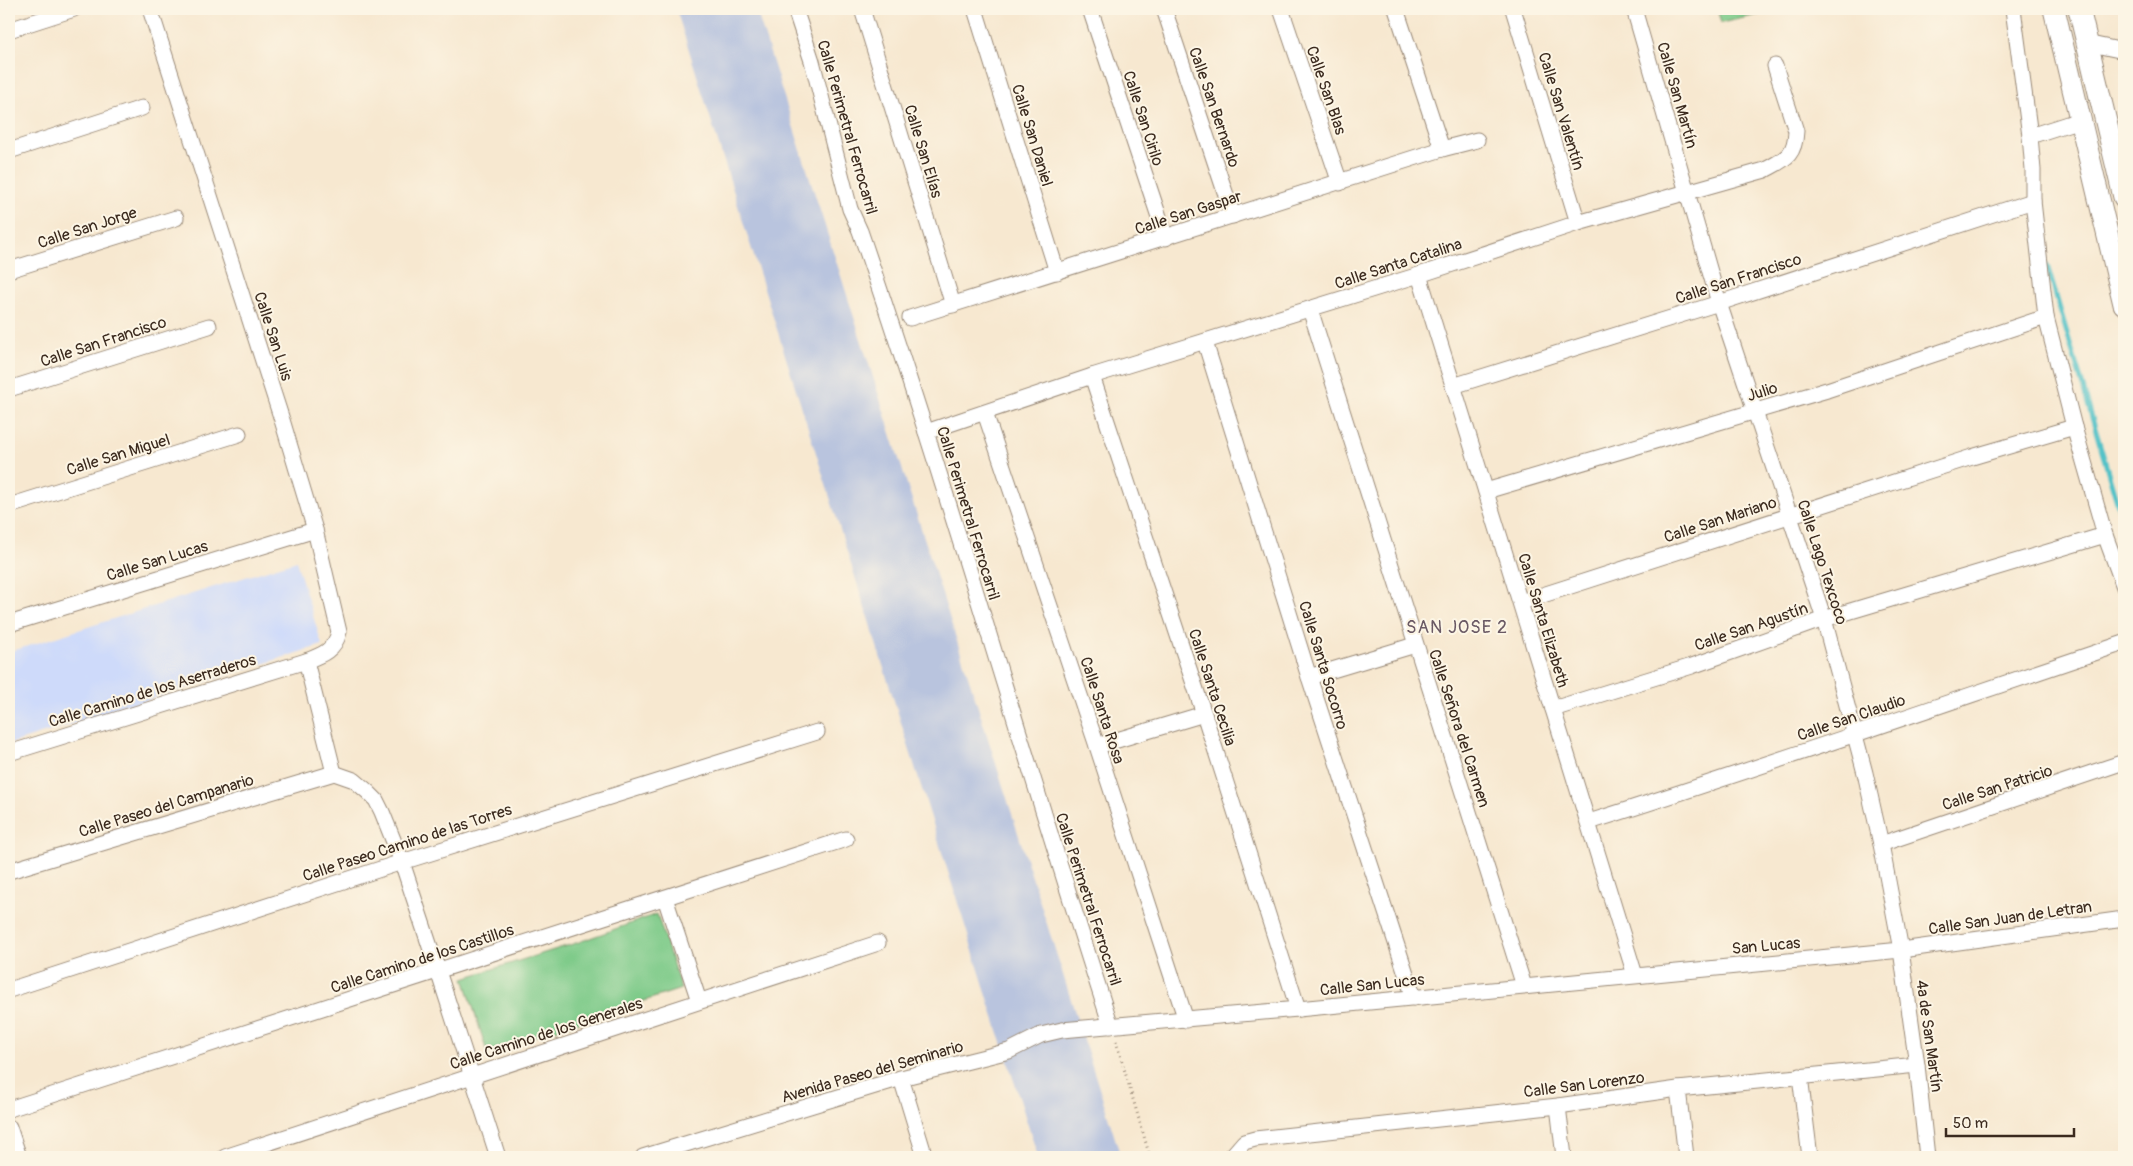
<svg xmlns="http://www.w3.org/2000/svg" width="2133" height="1166" viewBox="0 0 2133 1166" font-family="Pangolin,sans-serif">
  <rect width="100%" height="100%" fill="#fcf5e5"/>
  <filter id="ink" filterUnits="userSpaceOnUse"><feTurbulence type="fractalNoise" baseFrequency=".02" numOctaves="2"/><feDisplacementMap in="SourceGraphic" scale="10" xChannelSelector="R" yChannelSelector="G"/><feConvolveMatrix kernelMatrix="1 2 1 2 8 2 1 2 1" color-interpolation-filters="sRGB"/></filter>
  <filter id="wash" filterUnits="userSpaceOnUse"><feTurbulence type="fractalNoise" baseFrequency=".0096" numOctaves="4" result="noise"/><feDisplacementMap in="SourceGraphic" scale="20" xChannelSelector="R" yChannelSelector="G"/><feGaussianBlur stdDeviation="1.12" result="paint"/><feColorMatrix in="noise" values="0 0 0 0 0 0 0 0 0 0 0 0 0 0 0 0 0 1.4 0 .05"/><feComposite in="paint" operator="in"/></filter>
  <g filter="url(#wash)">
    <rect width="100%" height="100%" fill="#f7e8d0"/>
    <path fill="#cedafa" d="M296,561L322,645L9,744V652Z"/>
    <path fill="#b9c4de" d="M676,9H756L1121,1157H1038Z"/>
    <g fill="#7fcb8a" stroke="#5d7a54">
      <path d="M1717,9H1785L1721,23Z"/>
      <path d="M657,914L681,989L487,1052L464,978L576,943Z"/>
    </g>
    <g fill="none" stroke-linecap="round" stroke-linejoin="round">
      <path stroke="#54c2c8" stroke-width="5" d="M2047,265L2124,526"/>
    </g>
  </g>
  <g filter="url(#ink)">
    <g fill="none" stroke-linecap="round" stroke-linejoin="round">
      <g stroke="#998977" stroke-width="17">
        <g id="street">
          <path d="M795,9L812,61L850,209L860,231C950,494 1025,762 1111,1026"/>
          <path d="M862,9L953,305"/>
          <path d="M975,9L1057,272"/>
          <path d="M1090,9L1166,238"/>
          <path d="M1164,9L1233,216"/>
          <path d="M1281,9L1340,183"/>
          <path d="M1396,9L1442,149"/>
          <path d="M1513,9L1578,223"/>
          <path d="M1634,9L1719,303L1824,619L1865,773L1881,844L1901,950L1917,1065L1927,1157"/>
          <path d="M2013,9L2030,136L2033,170V201L2046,317L2074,427L2105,535L2124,587"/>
          <path d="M9,30L74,9"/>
          <path d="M2086,43L2124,51"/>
          <path d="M2030,136L2080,120"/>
          <path d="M9,151L142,108"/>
          <path d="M9,270L176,218"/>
          <path d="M1419,275L1635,975"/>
          <path d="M1310,309L1524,986"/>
          <path d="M910,318L1442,149L1477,140"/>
          <path d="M1205,342L1309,677L1414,998"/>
          <path d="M1092,376L1204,714L1298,1009"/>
          <path d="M1453,386L1719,303L2033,201"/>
          <path d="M9,389L209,326"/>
          <path d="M985,413L1097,746L1186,1020"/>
          <path d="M926,432L1092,376L1419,275L1578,223L1765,170C1785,159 1795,156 1796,131L1775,66"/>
          <path d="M1486,491L1827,390L2046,317"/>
          <path d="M9,506L239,434"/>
          <path d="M1521,602L1972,457L2074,427"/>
          <path d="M9,624L315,530"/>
          <path d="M306,661L334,773"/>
          <path d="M1309,677L1415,645"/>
          <path d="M1553,709L1692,666L1824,619L2105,535"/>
          <path d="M1097,746L1204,714"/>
          <path d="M9,753L306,661C322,655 335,650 339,632L315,530L282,420L150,9"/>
          <path d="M1589,822C1769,765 1946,703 2124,643"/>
          <path d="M1881,844L2124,762"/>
          <path d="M9,871L334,773L354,780L367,791L376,800L382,812L402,862L438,971L498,1157"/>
          <path d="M665,898L699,1001"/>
          <path d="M9,990L402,862L817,732"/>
          <path d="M1800,1076L1810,1157"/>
          <path d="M901,1078L925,1157"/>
          <path d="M1678,1089L1686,1157"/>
          <path d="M1558,1106L1564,1157"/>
          <path d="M9,1109L846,839"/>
          <path d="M9,1127L19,1157"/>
          <path d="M225,1157L878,943"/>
          <path d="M643,1157L901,1078L1009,1051L1041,1035L1062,1030L1298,1009L1901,950L2124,919"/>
          <path d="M1231,1157L1244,1142L1255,1139L1558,1106L1678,1089L1917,1065"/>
        </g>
      </g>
      <g stroke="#998977" stroke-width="23">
        <g id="secondary">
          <path d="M2054,9L2124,304"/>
          <path d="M2079,9L2124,197"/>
        </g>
      </g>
      <path stroke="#998977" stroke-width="3" stroke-dasharray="1 4" stroke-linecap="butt" d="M1116,1041L1150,1157"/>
      <use href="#street" stroke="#fff" stroke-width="15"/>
      <use href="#secondary" stroke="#fff" stroke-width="21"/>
    </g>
  </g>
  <g text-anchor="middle" stroke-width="4" stroke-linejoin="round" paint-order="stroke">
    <g font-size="16" fill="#3b2a1e" stroke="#fcf5e5">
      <text transform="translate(1327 90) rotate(71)" y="6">Calle San Blas</text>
      <text transform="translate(1678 95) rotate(74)" y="6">Calle San Martín</text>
      <text transform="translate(1215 107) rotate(71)" y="6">Calle San Bernardo</text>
      <text transform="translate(1562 111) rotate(73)" y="6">Calle San Valentín</text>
      <text transform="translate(1144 118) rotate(72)" y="6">Calle San Cirilo</text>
      <text transform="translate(848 127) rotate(74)" y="6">Calle Perimetral Ferrocarril</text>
      <text transform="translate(1033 135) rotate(73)" y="6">Calle San Daniel</text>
      <text transform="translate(924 151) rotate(73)" y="6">Calle San Elías</text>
      <text transform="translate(1188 212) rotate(-18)" y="6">Calle San Gaspar</text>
      <text transform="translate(87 227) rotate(-18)" y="6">Calle San Jorge</text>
      <text transform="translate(1398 263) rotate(-18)" y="6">Calle Santa Catalina</text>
      <text transform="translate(1738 278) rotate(-18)" y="6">Calle San Francisco</text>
      <text transform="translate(274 336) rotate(72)" y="6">Calle San Luis</text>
      <text transform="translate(103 341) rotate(-18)" y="6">Calle San Francisco</text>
      <text transform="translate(1762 391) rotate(-17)" y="6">Julio</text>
      <text transform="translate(118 454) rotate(-17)" y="6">Calle San Miguel</text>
      <text transform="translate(969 513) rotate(73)" y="6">Calle Perimetral Ferrocarril</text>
      <text transform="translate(1720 519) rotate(-18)" y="6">Calle San Mariano</text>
      <text transform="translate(157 560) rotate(-17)" y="6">Calle San Lucas</text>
      <text transform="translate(1823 562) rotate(72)" y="6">Calle Lago Texcoco</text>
      <text transform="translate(1544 620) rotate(73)" y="6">Calle Santa Elizabeth</text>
      <text transform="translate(1751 626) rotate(-19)" y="6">Calle San Agustín</text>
      <text transform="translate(1324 665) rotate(73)" y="6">Calle Santa Socorro</text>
      <text transform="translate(1213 687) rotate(72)" y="6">Calle Santa Cecilia</text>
      <text transform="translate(152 690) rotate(-17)" y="6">Calle Camino de los Aserraderos</text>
      <text transform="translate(1103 710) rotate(72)" y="6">Calle Santa Rosa</text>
      <text transform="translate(1851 717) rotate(-19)" y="6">Calle San Claudio</text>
      <text transform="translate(1460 728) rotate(72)" y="6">Calle Señora del Carmen</text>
      <text transform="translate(1997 787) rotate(-18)" y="6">Calle San Patricio</text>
      <text transform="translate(166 805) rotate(-17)" y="6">Calle Paseo del Campanario</text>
      <text transform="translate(407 842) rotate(-18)" y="6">Calle Paseo Camino de las Torres</text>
      <text transform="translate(1089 899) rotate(72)" y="6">Calle Perimetral Ferrocarril</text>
      <text transform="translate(2010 917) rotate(-8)" y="6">Calle San Juan de Letran</text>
      <text transform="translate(1766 945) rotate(-5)" y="6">San Lucas</text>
      <text transform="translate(422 958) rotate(-18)" y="6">Calle Camino de los Castillos</text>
      <text transform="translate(1372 984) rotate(-6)" y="6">Calle San Lucas</text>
      <text transform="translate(546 1033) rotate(-18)" y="6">Calle Camino de los Generales</text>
      <text transform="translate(1930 1036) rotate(82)" y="6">4a de San Martín</text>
      <text transform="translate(872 1071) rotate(-16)" y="6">Avenida Paseo del Seminario</text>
      <text transform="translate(1584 1084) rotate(-7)" y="6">Calle San Lorenzo</text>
    </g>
    <g font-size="18" letter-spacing="1" fill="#6a5964" stroke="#fcf5e5">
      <text x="1457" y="633">SAN JOSE 2</text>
    </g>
  </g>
  <rect width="2133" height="1166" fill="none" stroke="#fcf5e5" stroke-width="30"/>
  <path d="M1946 1128v8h128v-8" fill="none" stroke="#3b2a1e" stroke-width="2.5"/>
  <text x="1953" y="1128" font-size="15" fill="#3b2a1e" stroke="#fcf5e5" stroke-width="4" paint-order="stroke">50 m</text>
</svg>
